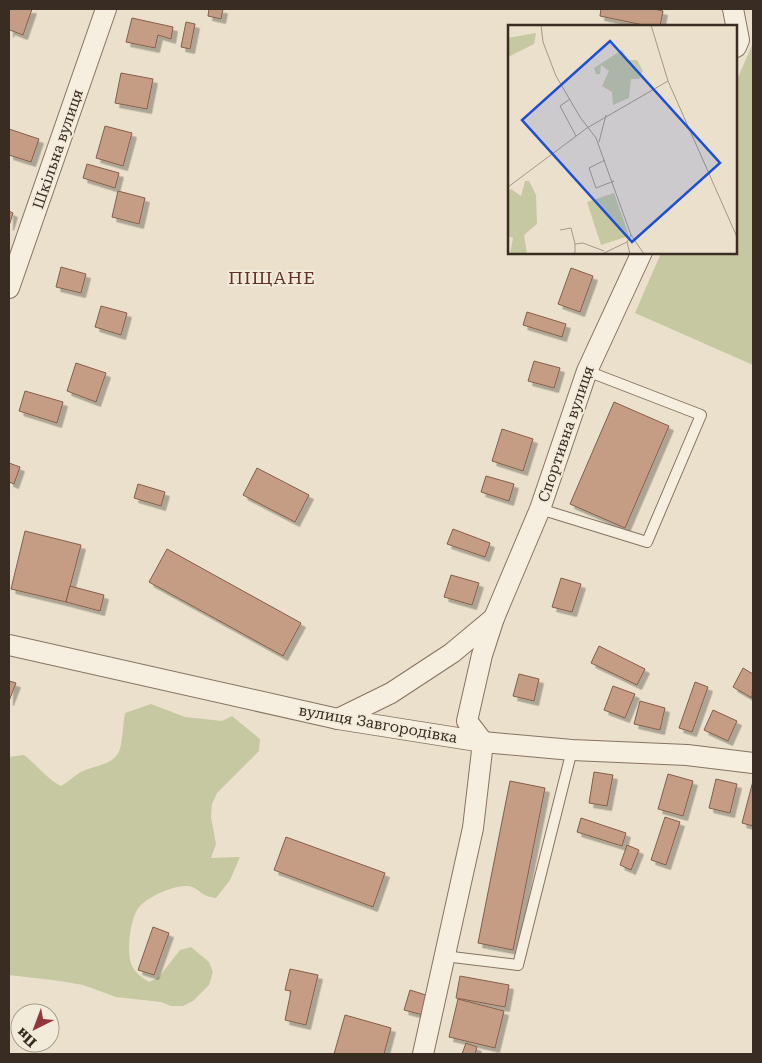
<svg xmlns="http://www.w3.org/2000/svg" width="762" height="1063" viewBox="0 0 762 1063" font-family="'Roboto Serif',serif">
  <defs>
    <filter id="shadow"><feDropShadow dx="4.5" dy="4.5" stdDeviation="0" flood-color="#0004"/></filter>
  </defs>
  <rect width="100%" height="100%" fill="#ebe0cb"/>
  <g fill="#c5c8a0">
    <path d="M753,43V365L635,313L661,253L736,252V82Z"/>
    <path d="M151,704L185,717L222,721L232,716L260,739L259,751L217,793L212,804L211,817L216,844L211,858L240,857L230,880L216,898C213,897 208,897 205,895C198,891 194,885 185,886C172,886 144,898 137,910C130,922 126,953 132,966C136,974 143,978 149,982L159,977L180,950L191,947L209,962L213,972L209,985L193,1001L183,1006H171L161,1002L116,997L83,985L60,981L9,975V757L24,755C37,765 47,779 61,786C68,782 74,776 81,772C94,765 114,766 120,749C123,738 123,724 125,713Z"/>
  </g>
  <g fill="#c59d85" stroke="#835e49" filter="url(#shadow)">
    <path d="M9,9H32L23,35L10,30L9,33Z"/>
    <path d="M209,9H223L221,19L208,16Z"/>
    <path d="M601,9H654L663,11L660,26H648L600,16Z"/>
    <path d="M132,18L173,27L171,39L158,35L155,48L126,42Z"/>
    <path d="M186,22L195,24L190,49L181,47Z"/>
    <path d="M121,73L153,79L147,109L115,103Z"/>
    <path d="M105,126L132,133L123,166L96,158Z"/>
    <path d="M9,129L39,139L31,162L9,155Z"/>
    <path d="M87,164L119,173L115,188L83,178Z"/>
    <path d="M118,191L145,198L139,224L112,217Z"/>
    <path d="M9,211L13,213L9,226Z"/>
    <path d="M61,267L86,274L81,293L56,287Z"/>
    <path d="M571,268L593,276L580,312L558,304Z"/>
    <path d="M101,306L127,313L121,335L95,327Z"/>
    <path d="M527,312L566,324L562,337L523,325Z"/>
    <path d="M534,361L560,368L554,388L528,381Z"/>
    <path d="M76,363L106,373L96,402L67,391Z"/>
    <path d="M25,391L63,402L57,423L19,411Z"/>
    <path d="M614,402L669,426L625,528L570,504Z"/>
    <path d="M502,429L533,439L523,471L492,461Z"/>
    <path d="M9,463L20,467L14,484L9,482Z"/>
    <path d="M257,468L309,495L295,522L243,495Z"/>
    <path d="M486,476L514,484L509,501L481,492Z"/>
    <path d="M138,484L165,492L161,506L134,498Z"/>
    <path d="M453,529L490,543L485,557L447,544Z"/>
    <path d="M25,531L81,545L66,602L11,589Z"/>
    <path d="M167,549L301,623L283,656L149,582Z"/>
    <path d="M451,575L479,583L472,605L444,597Z"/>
    <path d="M561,578L581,584L572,612L552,607Z"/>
    <path d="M70,586L104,595L100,611L66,602Z"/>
    <path d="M599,646L645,669L637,685L591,663Z"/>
    <path d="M743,668L753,674L752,698L733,687Z"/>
    <path d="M519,674L539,679L534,701L513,696Z"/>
    <path d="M9,681L16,683L9,701Z"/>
    <path d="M695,682L708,687L692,732L679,728Z"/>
    <path d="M613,686L635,694L625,718L604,710Z"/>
    <path d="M640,701L665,708L660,730L634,724Z"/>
    <path d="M713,710L737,721L728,741L704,730Z"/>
    <path d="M594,772L613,775L607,806L589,803Z"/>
    <path d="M668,774L693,781L683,816L658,809Z"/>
    <path d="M716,779L737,784L730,813L709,808Z"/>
    <path d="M510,781L545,788L513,950L478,943Z"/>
    <path d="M753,781V826L742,823Z"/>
    <path d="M665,817L680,822L666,865L651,860Z"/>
    <path d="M581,818L626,833L622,846L577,832Z"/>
    <path d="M286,837L385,873L373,907L274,870Z"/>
    <path d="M627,845L639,850L631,870L620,865Z"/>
    <path d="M153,927L169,933L154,975L138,970Z"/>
    <path d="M290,969L318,975L306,1025L285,1020L291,991L285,990Z"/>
    <path d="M460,976L509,985L505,1007L456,998Z"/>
    <path d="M410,990L429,996L423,1015L404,1010Z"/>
    <path d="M458,999L504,1011L495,1048L449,1037Z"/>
    <path d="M345,1015L391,1028L384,1054H334Z"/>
    <path d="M466,1043L477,1047L475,1054H462Z"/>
  </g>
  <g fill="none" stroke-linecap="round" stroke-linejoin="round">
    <g stroke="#867361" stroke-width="12">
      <g id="service">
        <path d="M540,509L647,542L701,415L587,371"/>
        <path d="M444,956L518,965L572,750"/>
      </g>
    </g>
    <g stroke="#867361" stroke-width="22">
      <g id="minor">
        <path d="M733,9L739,40L736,47"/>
        <path d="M9,288L106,9"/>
        <path d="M9,645L338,719L483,742L572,750L687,755L753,763"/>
        <path d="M338,719L391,693L452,653L494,618"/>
        <path d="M423,1054L473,828L483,742L467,721L482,655L494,618L540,509L587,371L642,252"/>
      </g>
    </g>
    <use href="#service" stroke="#f6eede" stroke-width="10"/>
    <use href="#minor" stroke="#f6eede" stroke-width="20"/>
  </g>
  <g text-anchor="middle" stroke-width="4" stroke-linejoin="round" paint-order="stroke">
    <g font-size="15" fill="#392c23" stroke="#f3ebda">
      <text transform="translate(58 149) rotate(-71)" y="5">Шкільна вулиця</text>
      <text transform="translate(566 434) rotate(-71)" y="5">Спортивна вулиця</text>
      <text transform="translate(378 724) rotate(10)" y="5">вулиця Завгородівка</text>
    </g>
    <g font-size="18" letter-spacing="1" fill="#613026" stroke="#f3ebda">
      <text x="272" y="284">ПІЩАНЕ</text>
    </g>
  </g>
  <g transform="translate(508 25)">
    <rect width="229" height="229" fill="#ebe0cb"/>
    <path d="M28,8L26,19L0,32V13ZM114,25L120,35H129L135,46L131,54H123L121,73L105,80L104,67L94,61L101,46L93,40L92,49H88L86,43ZM17,156H21L28,170L29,199L16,210L19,229H2L5,213L0,211V166L3,164L13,171ZM106,168L121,211L93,220L79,177Z" fill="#c5c8a0"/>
    <path fill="none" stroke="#a49888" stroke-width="1" d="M33,0L35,17L48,51L72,92L88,113L123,210L136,229M143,0L160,56L229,212M62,74L52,81L68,111M91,117L98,90M97,135L81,143L88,163L106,156M0,162L79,103L160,56M52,205L63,203L67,219M67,229V219L75,218L96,226M94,229L119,217M122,229L119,217L123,210"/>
    <path fill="#1d4ed8" fill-opacity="0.15" stroke="#1d4ed8" stroke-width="2.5" d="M102,16L212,138L124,217L14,95Z"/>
    <rect width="229" height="229" fill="none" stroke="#392c23" stroke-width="2.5"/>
  </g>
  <rect width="762" height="1063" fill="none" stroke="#392c23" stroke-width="20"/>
  <g transform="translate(35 1028) rotate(222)"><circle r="24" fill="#f3ebda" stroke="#a99f91"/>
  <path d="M0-4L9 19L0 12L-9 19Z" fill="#90373b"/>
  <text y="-8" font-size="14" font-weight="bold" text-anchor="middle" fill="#392c23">Пн</text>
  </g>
</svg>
